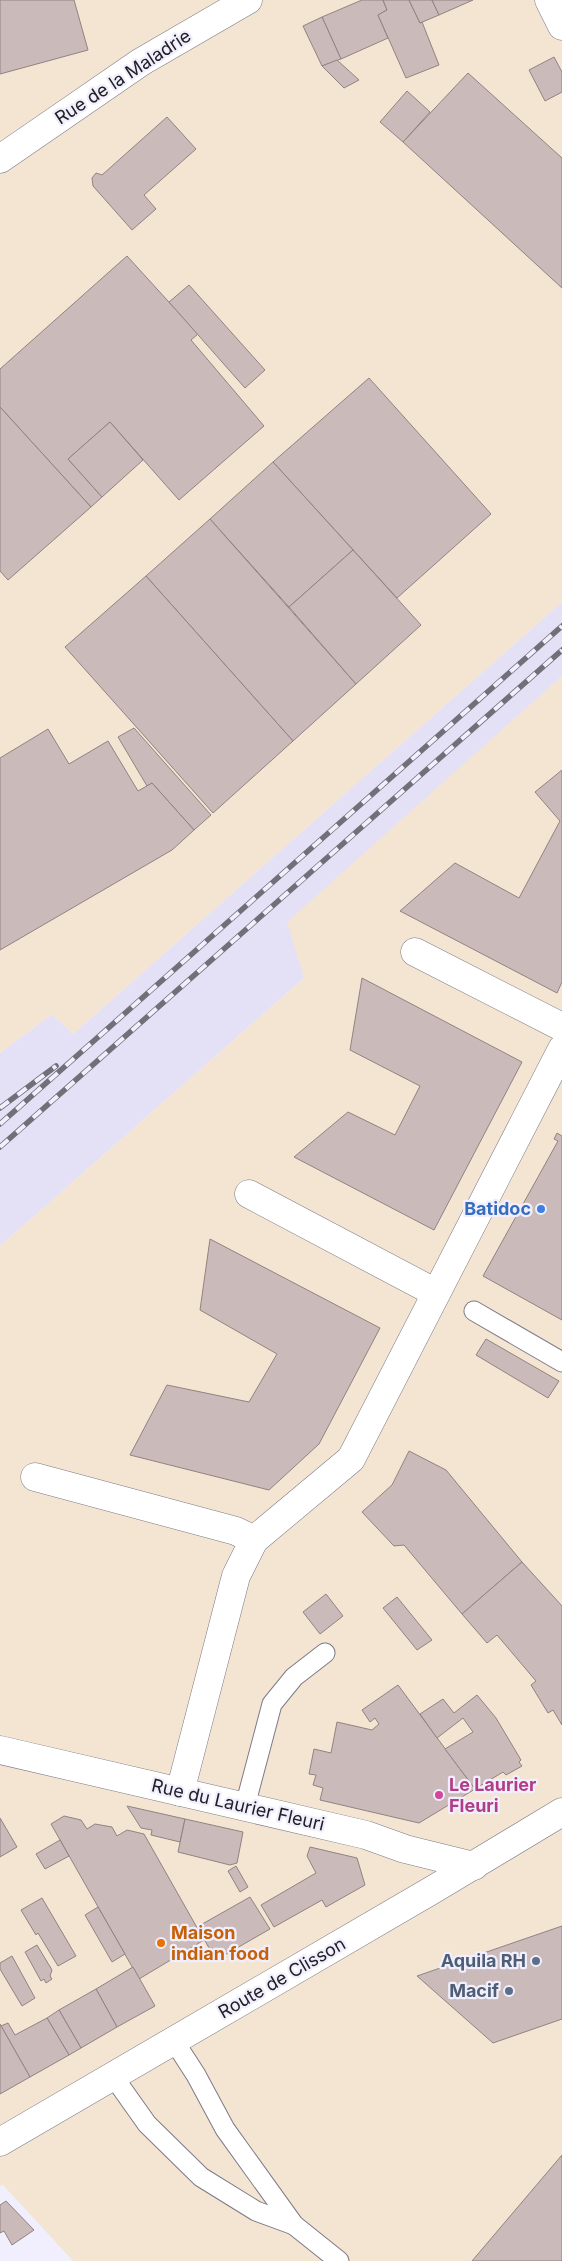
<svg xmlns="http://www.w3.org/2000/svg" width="562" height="2261" viewBox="0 0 562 2261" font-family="Inter,sans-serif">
  <rect width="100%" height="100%" fill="#f1effd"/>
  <path fill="#e4e1f6" d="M562,602V676L500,732L305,977L0,1246V1053L52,1014L73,1034Z"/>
  <g fill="#f3e5d2">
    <path d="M0,0H562V602L73,1034L52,1014L0,1053Z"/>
    <path d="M562,676V2261H73L3,2185L0,2186V1246L304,978L287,922Z"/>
  </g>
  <g fill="#cabab9" stroke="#928281">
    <path d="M0,0H74L88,50L0,74Z"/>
    <path d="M362,0H383L387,10L378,15L388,38L341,59L322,17Z"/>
    <path d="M383,0H409L420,23L422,22L439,65L406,78L378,15L387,10Z"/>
    <path d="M409,0H432L439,15L420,23Z"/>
    <path d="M432,0H473L439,15Z"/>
    <path d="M322,17L341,59L322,66L303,26Z"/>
    <path d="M554,57L562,72V92L545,101L529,70Z"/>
    <path d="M337,60L359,80L344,88L322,66Z"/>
    <path d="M468,73L562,158V288L403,142Z"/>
    <path d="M407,91L430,112L403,142L380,122Z"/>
    <path d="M167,117L196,149L144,195L156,209L132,230L93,186L92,178L96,173L102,175Z"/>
    <path d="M127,256L198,334L191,340L264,426L179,500L110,422L68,459L102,497L91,507L0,407V369Z"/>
    <path d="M189,285L265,370L245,388L169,302Z"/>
    <path d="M369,378L491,514L397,598L273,462Z"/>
    <path d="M0,407L91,507L8,580L0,571Z"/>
    <path d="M110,422L143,460L102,497L68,459Z"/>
    <path d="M273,462L353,550L289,607L210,519Z"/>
    <path d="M210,519L356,684L293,741L146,576Z"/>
    <path d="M353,550L421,625L356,684L289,607Z"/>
    <path d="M146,576L293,741L213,813L65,647Z"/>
    <path d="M134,728L211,815L194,830L152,783L147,786L118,737Z"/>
    <path d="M48,729L69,764L108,741L138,791L152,783L194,830L172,850L0,950V758Z"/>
    <path d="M562,770V982L557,993L400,911L455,863L519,898L560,821L535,792Z"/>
    <path d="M362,978L522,1062L434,1230L294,1157L348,1112L395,1135L420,1086L350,1050Z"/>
    <path d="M557,1133L562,1136V1320L483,1276L558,1141L554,1139Z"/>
    <path d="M210,1239L380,1328L319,1444L269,1490L130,1455L167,1385L249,1402L277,1354L200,1310Z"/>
    <path d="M486,1339L559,1381L548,1398L476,1355Z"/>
    <path d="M409,1451L446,1470L522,1562L462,1614L404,1545L394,1546L362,1512L392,1485Z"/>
    <path d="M522,1562L562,1606V1725L553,1710L548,1713L531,1685L536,1681L497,1635L487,1643L462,1614Z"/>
    <path d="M326,1594L343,1616L320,1634L303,1612Z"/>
    <path d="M397,1597L432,1640L417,1650L383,1608Z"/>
    <path d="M398,1685L475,1789L419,1823L320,1800L323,1788L313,1785L316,1775L309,1774L314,1749L331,1753L337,1722L372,1730L379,1724L375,1718L370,1722L362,1710Z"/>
    <path d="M477,1695L496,1718L521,1760L519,1762L522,1766L506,1775L503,1772L475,1789L445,1749L473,1732L463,1718L437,1738L420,1714L443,1699L454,1713Z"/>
    <path d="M127,1806L185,1819L180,1842L151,1835L152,1830L141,1828Z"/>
    <path d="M64,1816L81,1820L87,1829L95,1824L112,1827L117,1836L127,1830L144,1834L204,1940L139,1979L51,1824Z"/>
    <path d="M0,1818L17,1847L0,1857Z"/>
    <path d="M185,1819L243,1832L237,1863L230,1865L178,1852Z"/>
    <path d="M60,1840L69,1856L45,1869L36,1854Z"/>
    <path d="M310,1847L357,1858L365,1885L326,1907L322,1900L274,1927L261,1905L316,1873L307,1856Z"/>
    <path d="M236,1866L248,1887L240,1892L228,1871Z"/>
    <path d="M250,1897L270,1929L216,1960L197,1927Z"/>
    <path d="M42,1898L76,1956L58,1966L38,1933L36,1935L21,1910Z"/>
    <path d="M98,1907L125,1954L112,1962L85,1915Z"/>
    <path d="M562,1926V2019L493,2043L417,1976Z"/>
    <path d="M37,1945L52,1970L50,1976L52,1979L46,1983L44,1979L41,1981L25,1952Z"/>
    <path d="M12,1956L35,1998L22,2006L0,1969V1963Z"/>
    <path d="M133,1967L155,2006L117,2027L96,1989Z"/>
    <path d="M96,1989L117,2027L81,2048L59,2010Z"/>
    <path d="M59,2010L81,2048L69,2055L47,2018Z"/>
    <path d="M47,2018L69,2055L30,2077L1,2026L8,2023L15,2035Z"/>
    <path d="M0,2024L30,2077L0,2094Z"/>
    <path d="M562,2155V2261H472Z"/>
    <path d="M6,2201L34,2230L12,2245L4,2231L0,2233V2205Z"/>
  </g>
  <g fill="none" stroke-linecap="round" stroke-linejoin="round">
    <g stroke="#7d7a87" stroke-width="21">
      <g id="lane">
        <path d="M474,1311L562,1362"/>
        <path d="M245,1806L272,1704L294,1677L325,1653"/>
        <path d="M174,2041L196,2075L225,2129L294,2225L339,2261"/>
        <path d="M113,2076L147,2124L201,2177L256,2211L294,2225"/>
      </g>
    </g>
    <g stroke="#7d7a87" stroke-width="29">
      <g id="street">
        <path d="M549,0L562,26"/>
        <path d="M415,952L562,1027"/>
        <path d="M249,1194L436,1293"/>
        <path d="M35,1477L236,1531L254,1540"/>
        <path d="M0,1750L366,1835L405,1849L474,1866"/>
        <path d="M180,1792L236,1576L254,1540L351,1459L562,1049"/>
      </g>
    </g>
    <g stroke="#7d7a87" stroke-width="29">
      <g id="secondary">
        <path d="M0,159L141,62L248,0"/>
        <path d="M0,2142L434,1889L562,1812"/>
      </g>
    </g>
    <use href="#lane" stroke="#fff" stroke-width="19"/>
    <use href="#street" stroke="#fff" stroke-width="28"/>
    <use href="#secondary" stroke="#fff" stroke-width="28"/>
    <g stroke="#716f78" stroke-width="5.5">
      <g id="rail">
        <path d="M0,1108L56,1066"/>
        <path d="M0,1124L562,626"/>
        <path d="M0,1147L562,650"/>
      </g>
    </g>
    <use href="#rail" stroke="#f1effd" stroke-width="4" stroke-dasharray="11" stroke-linecap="butt"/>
  </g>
  <circle fill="#3f7fe0" stroke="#f1effd" stroke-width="2" cx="541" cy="1209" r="5"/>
  <circle fill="#d1479c" stroke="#f1effd" stroke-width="2" cx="439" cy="1795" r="5"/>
  <circle fill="#e8710a" stroke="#f1effd" stroke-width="2" cx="161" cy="1943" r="5"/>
  <g fill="#5c6f8a" stroke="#f1effd" stroke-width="2">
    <circle cx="536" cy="1961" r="5"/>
    <circle cx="509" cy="1991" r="5"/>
  </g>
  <g text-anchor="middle" stroke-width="4.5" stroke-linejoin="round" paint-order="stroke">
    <g font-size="18" fill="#212025" stroke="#f1effd">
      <text transform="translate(123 77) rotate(-33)" y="6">Rue de la Maladrie</text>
      <text transform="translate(238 1805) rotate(13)" y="6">Rue du Laurier Fleuri</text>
      <text transform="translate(282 1978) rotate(-30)" y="6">Route de Clisson</text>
    </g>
    <g font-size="18" font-weight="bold" fill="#366cbe" stroke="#f1effd" text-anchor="end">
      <text x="531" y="1215">Batidoc</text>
    </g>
    <g font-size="18" font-weight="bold" fill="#b23c85" stroke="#f1effd" text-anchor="start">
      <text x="449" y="1791">Le Laurier<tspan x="449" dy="21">Fleuri</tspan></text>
    </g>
    <g font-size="18" font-weight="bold" fill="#c56008" stroke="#f1effd" text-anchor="start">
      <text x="171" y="1939">Maison<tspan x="171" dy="21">indian food</tspan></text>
    </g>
    <g font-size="18" font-weight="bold" fill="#4e5e75" stroke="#f1effd" text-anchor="end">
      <text x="526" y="1967">Aquila RH</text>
      <text x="499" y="1997">Macif</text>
    </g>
  </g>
</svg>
